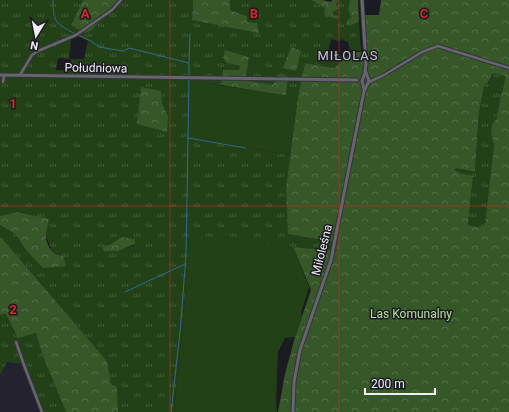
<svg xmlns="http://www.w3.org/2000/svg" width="509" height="412" viewBox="0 0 509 412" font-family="Roboto,sans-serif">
  <defs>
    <pattern id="grass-tufts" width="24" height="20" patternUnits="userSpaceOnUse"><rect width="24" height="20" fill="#234116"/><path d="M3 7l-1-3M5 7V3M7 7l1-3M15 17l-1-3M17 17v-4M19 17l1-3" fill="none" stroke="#435d38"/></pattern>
    <pattern id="forest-crowns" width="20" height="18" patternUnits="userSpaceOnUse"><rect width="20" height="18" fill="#365728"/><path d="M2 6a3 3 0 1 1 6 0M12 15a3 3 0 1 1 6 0" fill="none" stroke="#536f48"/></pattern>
  </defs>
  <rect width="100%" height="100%" fill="#1c1a22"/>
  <path fill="#25222f" d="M7,362L22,363L41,412H0V375Z"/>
  <g fill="url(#grass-tufts)" fill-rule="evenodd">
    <path d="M0,0H83L71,25L115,4L118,0H193L192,20L247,22V16L230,10V0H311L325,8L333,15L331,11L339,8L336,6L338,0H350L349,5L352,16L347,21V25L359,22L361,51L350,50L348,42L341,39L340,41L331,39L328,52L346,57L334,68L305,63L298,97L286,96L288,76L273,85L244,80L249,57L225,50L223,59L226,63L240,66L239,70H223L221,85L190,82V138L290,155L286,188L337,242L336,251L293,247L189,235L185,298L174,412H118L117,388L111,384L107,361L0,236V225L15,234L26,250L59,256L52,250L46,237L17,212L0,216ZM78,36L88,41L84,59H71V63L74,66V71L56,70L58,58L69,59L71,39ZM161,91L162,103L168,116L137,124ZM121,237L135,245L119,251H104L110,245Z"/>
    <path d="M493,73L505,76V80L500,99L497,118L492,124L491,134L494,144L485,226L477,227L468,225L473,176L460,173L455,170L456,168L475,172L479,112L484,86L489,83Z"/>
    <path d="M6,314L18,337L36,333L42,354L66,412H44L25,364L7,362L0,375V315Z"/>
  </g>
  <g fill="url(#forest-crowns)" fill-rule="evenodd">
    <path d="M83,0H118L92,30L85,33L71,25Z"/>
    <path d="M193,0H230V10L247,16V22L257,23L259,33L192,20Z"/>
    <path d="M311,0H322L331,2L332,0H338L336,5L340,8L332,12L333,15L339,16L337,19L324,15L325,8Z"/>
    <path d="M350,0H358L359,22L347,26V21L352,16L348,10Z"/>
    <path d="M381,0H509V412H278L285,374L295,337L311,290L293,247L336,251L337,242L288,234L286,188L297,101L305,63L334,68L352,52H366L364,15H379ZM493,73L505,76V80L500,99L497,118L492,124L491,134L494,144L485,225L477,227L468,225L473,176L460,173L455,170L456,168L475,172L479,112L484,86L488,83Z"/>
    <path d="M291,47L301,51L296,71L283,68Z"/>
    <path d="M225,50L249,57L245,80L273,85L278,75L288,76L286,96L221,85L223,70H239L240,66L226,63L223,58Z"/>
    <path d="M141,87L161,91L162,103L168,116L167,132L137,124Z"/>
    <path d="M17,212L49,219C48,224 46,230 46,235C45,245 54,256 63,256L66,266L43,268L26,250L15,234L0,225V216Z"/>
    <path d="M0,236L107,361L111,384L117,387L118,412H66L42,354L36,333L18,338L6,314L0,315Z"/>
    <path d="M121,237L135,239V244L119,251H104L102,246L110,245Z"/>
  </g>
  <g fill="#234116">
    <path d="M190,81L298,97L290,155L190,138Z"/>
    <path d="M189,234L293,247L309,287L301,313L302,316L295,337L285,338L278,352L276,404L277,412H174L185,298Z"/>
  </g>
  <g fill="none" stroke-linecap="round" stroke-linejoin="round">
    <g stroke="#336a8f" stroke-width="1">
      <path d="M53,0C53,23 56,23 75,34"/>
      <path d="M78,35L91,41L99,47L123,51L129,48L189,63V76"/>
      <path d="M189,62L190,34"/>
      <path d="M188,138L246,148"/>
      <path d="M125,292L185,264"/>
      <path d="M171,412L180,332L186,256L189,79"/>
    </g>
    <g stroke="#353439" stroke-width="4.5">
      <g id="street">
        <path d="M20,75L32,55L38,51L76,35L112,10L121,0"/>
        <path d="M3,82L4,76"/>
        <path d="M369,82L384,75L422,52L438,46L509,68"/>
        <path d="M16,342L24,365L42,412"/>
      </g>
    </g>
    <g stroke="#353439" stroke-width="5">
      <g id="secondary">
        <path d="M362,0L366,63L365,73L362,81L364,89"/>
        <path d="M0,75L357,80"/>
        <path d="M293,412L294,382L300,350L331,260L364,91L369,81L365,70"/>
      </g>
    </g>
    <use href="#street" stroke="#67656f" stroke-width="2.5"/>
    <use href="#secondary" stroke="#67656f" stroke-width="3"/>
  </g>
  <path fill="none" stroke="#d62828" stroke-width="1" stroke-opacity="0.55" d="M170,0V412M339,0V412M0,206H509"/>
  <g text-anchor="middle" stroke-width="3" stroke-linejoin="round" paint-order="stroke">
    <g font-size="12" fill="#efeef3" stroke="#1c1a22">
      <text transform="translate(96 68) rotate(1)" y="4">Południowa</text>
      <text transform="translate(322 250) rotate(-76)" y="4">Miłoleśna</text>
    </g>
    <g font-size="12" fill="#afe39a" stroke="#1c1a22">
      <text x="411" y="318">Las Komunalny</text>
    </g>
    <g font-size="13" letter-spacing="1" fill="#c6c4ce" stroke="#1c1a22">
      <text x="348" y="60">MIŁOLAS</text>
    </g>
  </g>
  <g font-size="13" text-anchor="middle" font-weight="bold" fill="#d62828" stroke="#1c1a22" stroke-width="3" stroke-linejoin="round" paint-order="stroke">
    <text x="85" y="18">A</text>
    <text x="254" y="18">B</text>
    <text x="424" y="18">C</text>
    <text x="13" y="108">1</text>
    <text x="13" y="314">2</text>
  </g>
  <g transform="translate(36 36) rotate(190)" stroke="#1c1a22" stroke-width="3" paint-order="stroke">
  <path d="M0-3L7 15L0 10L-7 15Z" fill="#efeef3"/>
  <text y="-6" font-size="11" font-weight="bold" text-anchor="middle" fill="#efeef3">N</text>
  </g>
  <path d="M365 388v6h70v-6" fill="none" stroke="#efeef3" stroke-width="2"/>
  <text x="371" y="388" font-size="12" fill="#efeef3" stroke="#1c1a22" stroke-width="3" paint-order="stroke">200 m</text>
</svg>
